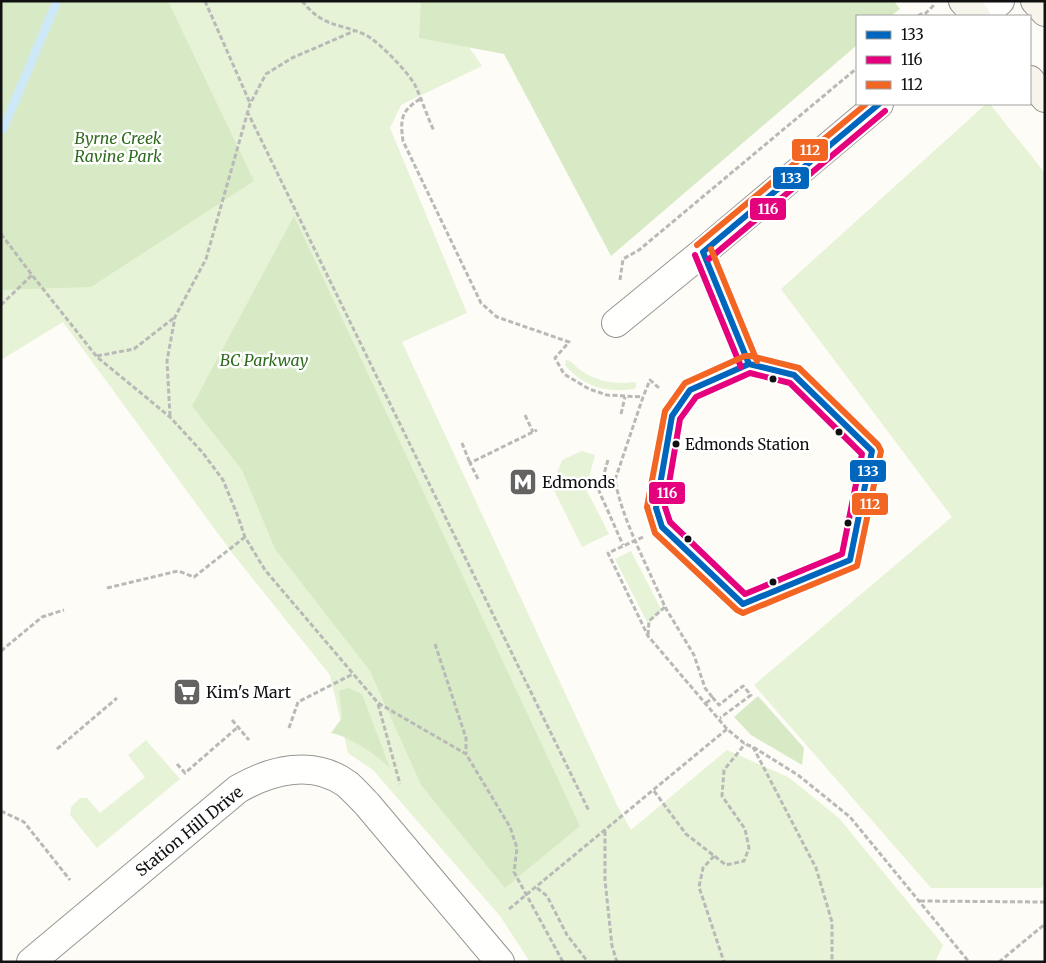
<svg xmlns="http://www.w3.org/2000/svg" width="1046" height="963" font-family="Merriweather,serif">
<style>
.green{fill:#e7f3d7}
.forest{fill:#d8eac5}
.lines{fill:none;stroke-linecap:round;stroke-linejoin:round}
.stream{stroke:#cde8f7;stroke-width:9}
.service-casing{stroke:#979795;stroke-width:16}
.minor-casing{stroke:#979795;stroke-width:30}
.secondary-casing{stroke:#8e8d8b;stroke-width:30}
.path{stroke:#b9b9b8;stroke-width:3;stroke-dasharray:5 2.5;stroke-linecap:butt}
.service{stroke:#fffffe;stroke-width:14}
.minor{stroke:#fffffe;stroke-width:28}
.secondary{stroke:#f6f4eb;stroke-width:28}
.path-bridge{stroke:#b9b9b8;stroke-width:3;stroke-dasharray:5 2.5;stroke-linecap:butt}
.bus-1-casing{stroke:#fff;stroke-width:10}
.bus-2-casing{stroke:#fff;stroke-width:10}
.bus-3-casing{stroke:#fff;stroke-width:10}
.bus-1{stroke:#0065bd;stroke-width:6}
.bus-2{stroke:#e5007d;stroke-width:6}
.bus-3{stroke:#f26522;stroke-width:6}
.bus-dot{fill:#111;stroke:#fff;stroke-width:2}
.labels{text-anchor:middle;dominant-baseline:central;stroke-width:5;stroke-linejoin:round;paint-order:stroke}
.bus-label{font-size:15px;fill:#111;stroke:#fff;text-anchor:start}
.park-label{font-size:16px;font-style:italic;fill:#2f6b1f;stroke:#fff}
.poi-label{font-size:16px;fill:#111;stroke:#fff;text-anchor:start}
.street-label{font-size:16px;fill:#111;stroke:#fff}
.line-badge{stroke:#fff;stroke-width:2}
.badge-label{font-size:14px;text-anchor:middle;font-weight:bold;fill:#fff}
</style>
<rect width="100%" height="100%" fill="#fdfcf7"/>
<path class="green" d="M1,1H437L482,66L401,105L390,128L467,313L402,342L617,805L631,830L727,750L788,777L839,818L943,945L935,962H530L500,916L373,770L348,753L330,675L233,554L63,322L1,360Z
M986,104H990L1045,173V885L1041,888H931L754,685L952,517L781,289Z
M566,360C572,361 574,365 579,369C595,381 614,385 633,382L636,383V387L634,389C606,393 584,387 565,365Z
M582,451L595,455L586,489L609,534L582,547L552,486L562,460Z
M631,551L662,611L648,624L615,559Z
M146,740L180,779L97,848L70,815L71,807L80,798H87L100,813L145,777L128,755Z"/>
<path class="forest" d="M1,1H168L254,181L91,287L1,290Z
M421,1H894L900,9L891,16H857V45L611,256L504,54L419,38Z
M294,216L580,826L505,888L421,785L370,671L275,549L242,470L192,406Z
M348,688L362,694L390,768C375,754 351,737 331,733L342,718L339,691Z
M758,696L804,748L802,765L751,735L734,717Z"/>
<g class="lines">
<path class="stream" d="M3,129L57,1"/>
<g class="service-casing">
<path id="service" d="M703,252L749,364
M749,364L794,375L872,451L850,560L743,604L662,527L656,508L672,416L690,390Z"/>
</g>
<g class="minor-casing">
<path id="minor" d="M983,16L1000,1
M616,323L703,252L879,104
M31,962L238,789C271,770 313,759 347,784C354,790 360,797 367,804L500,962"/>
</g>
<g class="secondary-casing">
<path id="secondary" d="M963,1L976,16
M1035,1L1045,12
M1030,80L1045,98"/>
</g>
<path class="path" d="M205,1L250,103
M302,1C325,29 338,22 366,35C379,42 408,72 415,85C422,100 427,116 434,131
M918,16L921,14H925L935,4
M420,99C401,111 400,119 403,141L481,303L497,317L569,342L555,358L564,374L589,389L607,395L643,397
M247,111L589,811
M1,234L32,275L97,357L170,417L203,453L223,480L237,514L245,537L265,570L378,703L466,754L510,827L517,848L514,872L563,962
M620,280L623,259L639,250L857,68
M1,305L32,275
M97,356L134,349L175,317
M621,414L625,397
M170,416L167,361L175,317L206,259L250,104L266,74L292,58L354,31
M462,443L470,463
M608,460L599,491L623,545
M604,477L615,480
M478,479L470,463L537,430
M643,537L608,553L648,636L727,729L745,744L753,747L798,775L850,817L969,962
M107,588L178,571L194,577L245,537
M665,607L694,655L705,688L713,698
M648,635L649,621L665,607C649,569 622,520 615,480L643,397L650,380L659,388
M435,644L466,738V753
M1,651L42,617L64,610
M706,703L713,698L719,705L743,686L751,695L720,718
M378,704L400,784
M232,720L249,740
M289,728L298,702L353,674
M753,747L816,868L832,922V962
M57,749L117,698
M177,764L185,773L238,727
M654,791L686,834L726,865L744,861L749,848L745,829L722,796L724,770L745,744
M1,811L24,822L70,880
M605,831V880L612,946L617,962
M714,856L703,868L699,887L724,962
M537,888L547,896L567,935L588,962
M920,901L1045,902
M509,909L727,729
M999,962L1045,924"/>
<use href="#service" class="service"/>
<use href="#minor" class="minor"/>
<use href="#secondary" class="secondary"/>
<path class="path-bridge" d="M525,415L533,432"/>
<g class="bus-1-casing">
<path id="bus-1" d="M703,252L879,104
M703,252L749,364
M749,364L794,375L872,451L850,560L743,604L662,527L656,508L672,416L690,390Z"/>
</g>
<g class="bus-2-casing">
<path id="bus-2" d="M695,255L741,367
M709,259L885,111
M750,373L790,383L862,454L842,554L745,594L670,522L665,507L680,419L696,397Z"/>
</g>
<g class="bus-3-casing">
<path id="bus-3" d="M697,245L866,104
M711,249L757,361
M745,356H751L799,368L878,445L881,451L857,566L743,613L737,610L655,533L647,507L665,411L685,383Z"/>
</g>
<use href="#bus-1" class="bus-1"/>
<use href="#bus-2" class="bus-2"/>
<use href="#bus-3" class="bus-3"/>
</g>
<defs>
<g id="metro-square" transform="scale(1.4375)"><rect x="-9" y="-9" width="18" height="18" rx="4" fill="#646362" stroke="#fff"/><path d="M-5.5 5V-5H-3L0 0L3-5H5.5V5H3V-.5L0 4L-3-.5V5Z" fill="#fff"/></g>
<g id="supermarket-square" transform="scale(1.4375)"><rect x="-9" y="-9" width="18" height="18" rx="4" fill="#646362" stroke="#fff"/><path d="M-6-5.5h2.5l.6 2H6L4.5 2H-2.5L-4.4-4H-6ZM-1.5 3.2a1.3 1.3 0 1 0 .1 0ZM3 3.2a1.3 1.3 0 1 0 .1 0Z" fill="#fff"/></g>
</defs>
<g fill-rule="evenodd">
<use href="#metro-square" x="523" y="482"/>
<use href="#supermarket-square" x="187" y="692"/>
</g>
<g class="bus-dot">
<circle cx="773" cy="379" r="4.5"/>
<circle cx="839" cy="432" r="4.5"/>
<circle cx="676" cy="444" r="4.5"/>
<circle cx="848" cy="523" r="4.5"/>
<circle cx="688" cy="539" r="4.5"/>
<circle cx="773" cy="582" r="4.5"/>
</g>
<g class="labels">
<g class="bus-label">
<text x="685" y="444">Edmonds Station</text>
</g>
<g class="park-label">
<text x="118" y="138">Byrne Creek<tspan x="118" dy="18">Ravine Park</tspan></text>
<text x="264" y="360">BC Parkway</text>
</g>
<g class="poi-label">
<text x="542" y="482">Edmonds</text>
<text x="206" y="692">Kim's Mart</text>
</g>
<g class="street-label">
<text transform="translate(189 831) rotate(-39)">Station Hill Drive</text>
</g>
</g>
<g class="line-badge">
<rect x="791" y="138" width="38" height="24" rx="5" fill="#f26522"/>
<rect x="772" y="166" width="38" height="24" rx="5" fill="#0065bd"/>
<rect x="749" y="197" width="38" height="24" rx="5" fill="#e5007d"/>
<rect x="849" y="459" width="38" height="24" rx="5" fill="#0065bd"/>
<rect x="648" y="481" width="38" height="24" rx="5" fill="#e5007d"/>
<rect x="851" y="492" width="38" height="24" rx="5" fill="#f26522"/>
</g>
<g class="badge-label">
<text x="810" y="155">112</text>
<text x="791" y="183">133</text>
<text x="768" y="214">116</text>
<text x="868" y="476">133</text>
<text x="667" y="498">116</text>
<text x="870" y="509">112</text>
</g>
<rect width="1046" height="963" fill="none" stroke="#111111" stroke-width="5"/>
<rect x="856" y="15" width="175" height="90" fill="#ffffff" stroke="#a0a0a0"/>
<rect x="866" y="31" width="25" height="8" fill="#0065bd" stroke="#a0a0a0"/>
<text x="901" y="40" font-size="15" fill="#111111">133</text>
<rect x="866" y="56" width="25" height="8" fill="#e5007d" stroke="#a0a0a0"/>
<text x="901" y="65" font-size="15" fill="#111111">116</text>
<rect x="866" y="81" width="25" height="8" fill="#f26522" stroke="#a0a0a0"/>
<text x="901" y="90" font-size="15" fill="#111111">112</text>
</svg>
